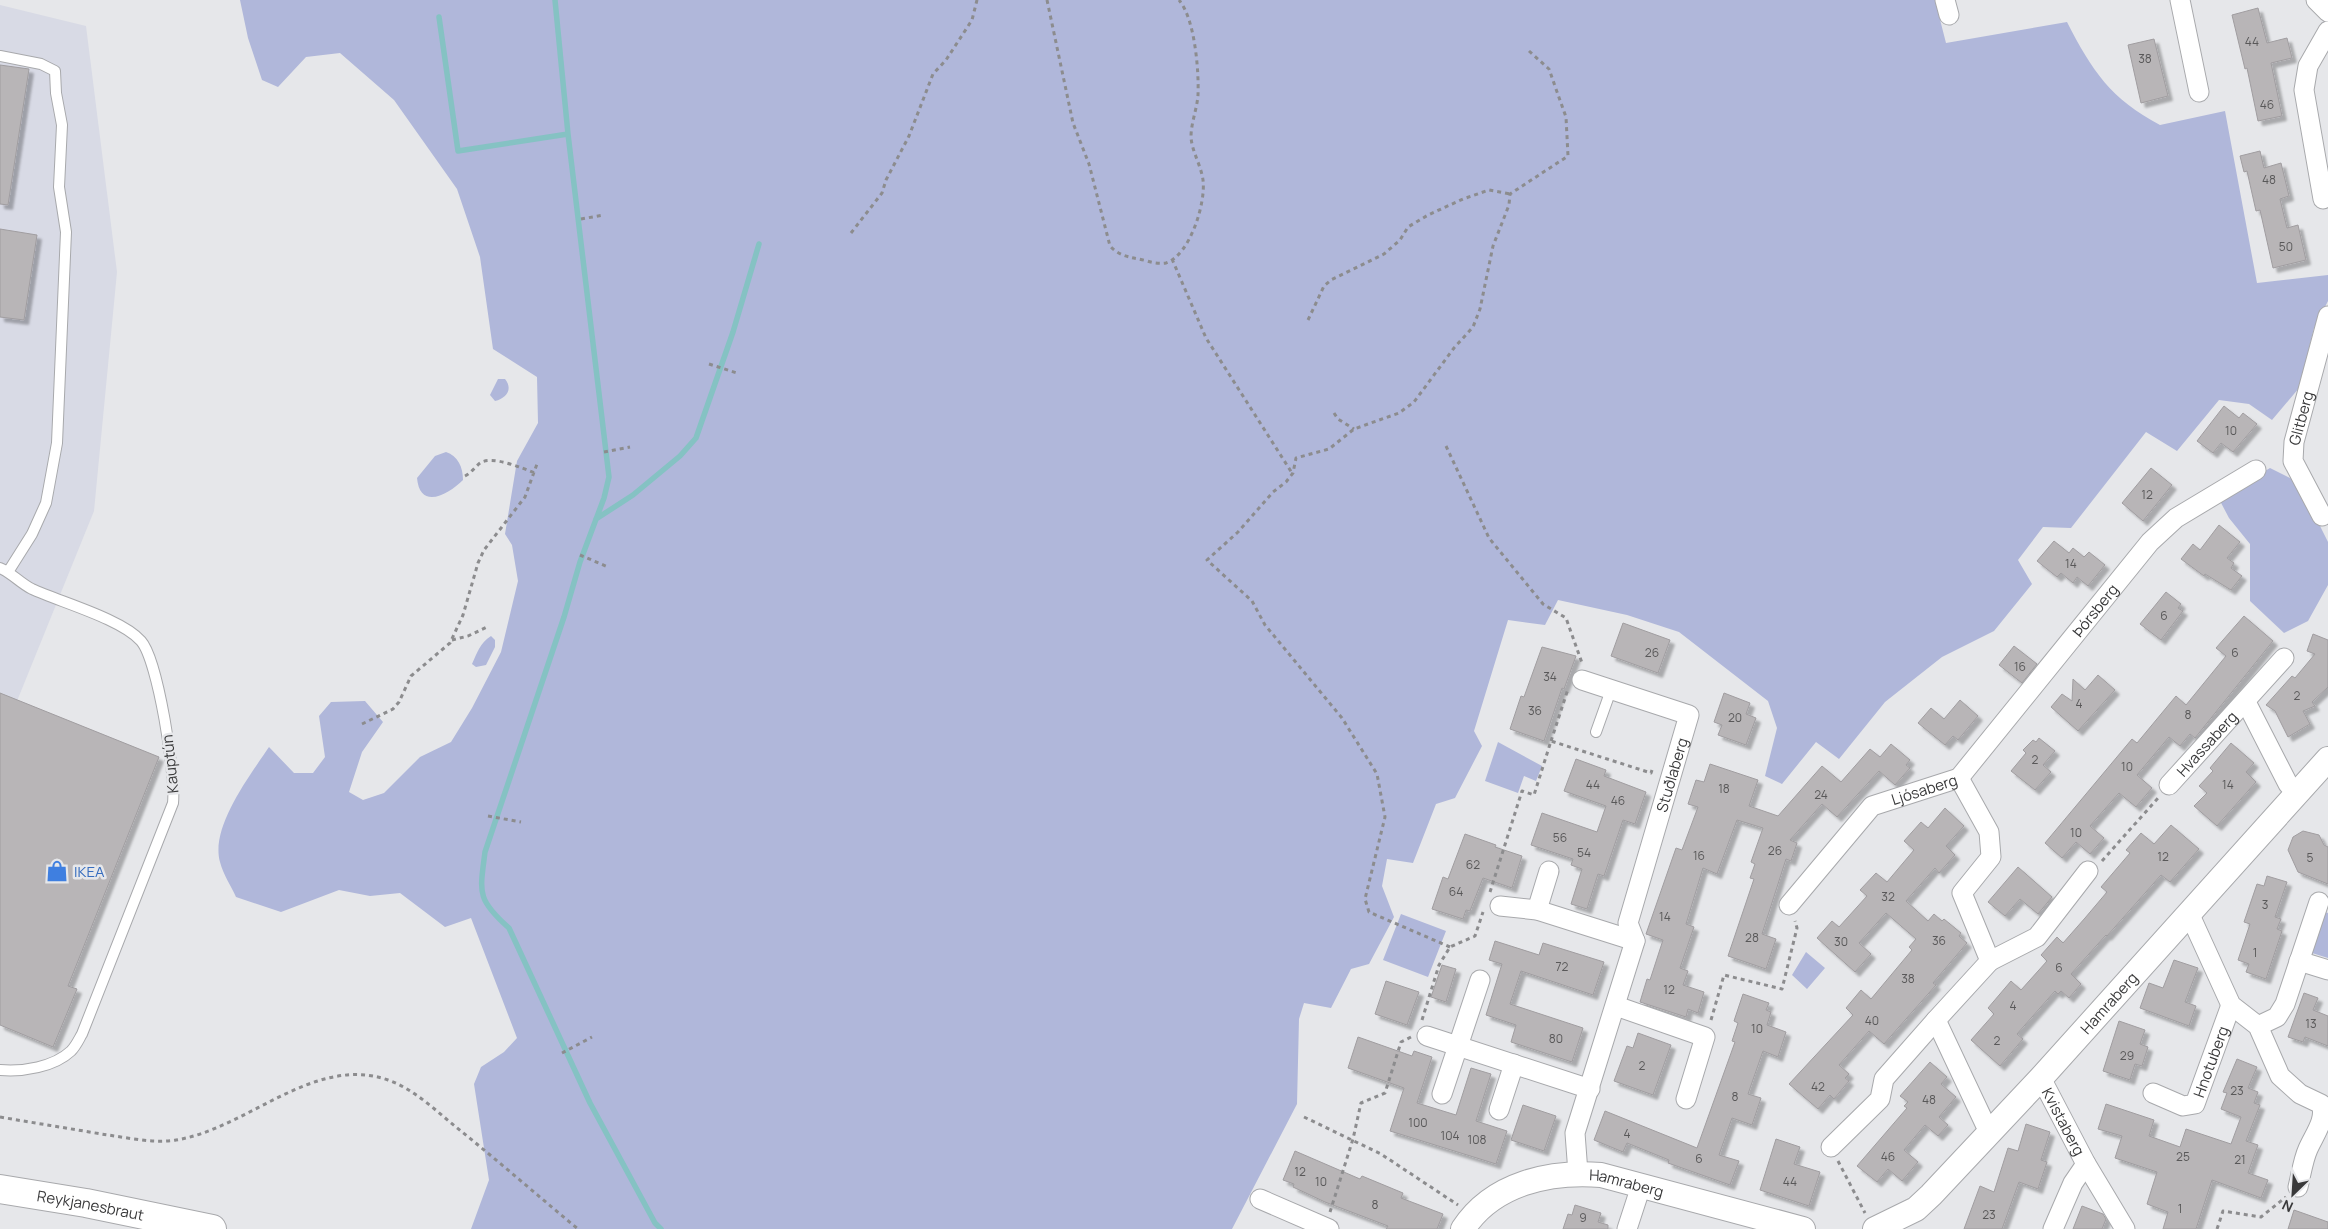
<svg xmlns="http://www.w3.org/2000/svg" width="2328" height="1229" font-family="Manrope,sans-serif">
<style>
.built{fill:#d8dae5}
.green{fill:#b0b7da}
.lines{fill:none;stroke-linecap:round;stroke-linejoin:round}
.stream{stroke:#85c2c3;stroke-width:5.5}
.building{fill:#b8b5b7;stroke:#a09da0;filter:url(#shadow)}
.service-casing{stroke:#a8a9ac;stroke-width:12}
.minor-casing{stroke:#a8a9ac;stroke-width:21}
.tertiary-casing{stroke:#a8a9ac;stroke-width:26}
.trunk-casing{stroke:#a8a9ac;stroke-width:30}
.path{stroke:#8c8c8e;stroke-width:3;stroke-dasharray:4 4;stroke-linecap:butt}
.service{stroke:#fff;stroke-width:10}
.minor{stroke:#fff;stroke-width:19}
.tertiary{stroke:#fff;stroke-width:24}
.trunk{stroke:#fff;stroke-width:28}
.labels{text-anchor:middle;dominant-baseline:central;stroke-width:5;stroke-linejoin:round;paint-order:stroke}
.number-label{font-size:12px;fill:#595859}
.street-label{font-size:15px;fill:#39393a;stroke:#e6e7ea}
.shop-label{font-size:15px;fill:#366cbe;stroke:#e6e7ea;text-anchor:start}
</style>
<defs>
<filter id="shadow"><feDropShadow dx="4.5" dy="4.5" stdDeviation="1" flood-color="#0004"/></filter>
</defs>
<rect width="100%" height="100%" fill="#e6e7ea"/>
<path class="built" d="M0,5L86,26L117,272L94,511L0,743Z"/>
<path class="green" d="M240,0H1935L1946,43L2067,22C2092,71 2111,99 2160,125L2225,111L2257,283L2328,275V301L2314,328L2299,388L2272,420L2249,404L2219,400L2177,451L2146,432L2071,528L2043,527L2018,560L2032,584L1994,631L1942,657L1885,702L1839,759L1816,742L1782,784L1765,776L1777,728L1768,701L1679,632L1627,615L1558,600L1545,625L1508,620L1474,731L1482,746L1455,798L1436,804L1413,863L1387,859L1382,886L1394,917L1369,964L1351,969L1331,1008L1304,1003L1299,1019L1297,1104L1232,1229H471L489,1180L474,1084L481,1067L504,1052L517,1038L471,918L445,927L400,893L370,896L339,890L281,912L236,897C231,886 223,874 220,862C210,827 251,774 269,747L294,773H313L325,757L319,716L331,702L365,701L383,722L362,752L349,792L363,800L384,793L420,757L451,742L472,708L501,652L518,581L512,545L505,534L517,461L538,423L537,377L493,349L480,257L457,189L394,100L340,53L306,57L278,87L262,80L248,38Z
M498,379H505C513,389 507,398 495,401L490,395Z
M446,452C458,456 463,467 463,480C449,494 420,511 417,478L435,456Z
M2270,468L2298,482L2328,542V585L2308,621L2284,633L2250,601V544L2229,518L2219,499Z
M491,636L495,640V647L486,665L476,667L472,664C477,653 480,643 491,636Z
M1498,742L1542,766L1536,781L1524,776L1518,793L1485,781Z
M2325,912L2328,913V958L2312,953Z
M1401,914L1446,931L1428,977L1383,960Z
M1806,952L1825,968L1807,989L1792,975Z"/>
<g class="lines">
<path class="stream" d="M555,0L568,134L609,477L604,498L580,562L564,617L485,852C480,892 476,899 509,928L590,1103L655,1223L661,1229
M439,17L458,151L568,134
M596,519L633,495L680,456L696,438L733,332L759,244"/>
</g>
<path class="building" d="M2258,8L2267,43L2287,38L2292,58L2271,63L2282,116L2258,121L2247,68L2245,69L2232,15Z
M2154,39L2168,96L2141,103L2128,45Z
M0,65L29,69L8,205L0,204Z
M2260,151L2264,168L2281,163L2289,196L2280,199L2287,228L2298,225L2306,260L2273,268L2260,210L2256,211L2247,171L2244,172L2240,156Z
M0,229L37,235L24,320L0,317Z
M2224,406L2239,418L2243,413L2257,424L2233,452L2221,443L2213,453L2197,441Z
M2151,468L2172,485L2143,521L2122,503Z
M2219,525L2240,542L2227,558L2234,563L2231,568L2242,576L2231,590L2205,574L2204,576L2181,559L2193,544L2200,550Z
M2054,541L2069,553L2073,548L2084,557L2089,552L2105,565L2088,586L2077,577L2073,583L2061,573L2057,577L2037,561Z
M2166,592L2181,604L2178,608L2183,611L2161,640L2140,624Z
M2244,616L2273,641L2195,738L2190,734L2180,746L2169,737L2137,775L2152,788L2136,807L2119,793L2090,826L2104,838L2090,854L2076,842L2062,858L2045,843L2132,739L2137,743L2176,696L2186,705L2226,656L2216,648Z
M1623,623L1670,640L1658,673L1611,656Z
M2313,634L2328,640V687L2312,702L2315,706L2303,711L2310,724L2288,737L2275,711L2266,705L2292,676L2295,678L2315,654L2307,651Z
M2014,646L2037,664L2022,683L1999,665Z
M1542,647L1576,656L1564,689L1562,688L1544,741L1510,729L1521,696L1524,697Z
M2098,675L2115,690L2078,731L2051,707L2062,694L2072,701L2073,679L2085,690Z
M0,693L159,757L68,986L77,989L53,1047L0,1025Z
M1724,693L1750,703L1746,714L1756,718L1746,745L1718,735L1722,725L1714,722Z
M1960,700L1978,716L1958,740L1953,736L1945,745L1918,723L1931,708L1944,719Z
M2039,738L2055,751L2043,765L2051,772L2035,790L2011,771L2026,753L2023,750L2033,740L2036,742Z
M2231,743L2254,763L2246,772L2256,782L2217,826L2194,806L2207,793L2199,786L2213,771L2210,768Z
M1891,744L1910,760L1906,765L1910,768L1895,785L1879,771L1837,817L1822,804L1790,840L1797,843L1791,861L1786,859L1762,934L1776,939L1766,969L1728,956L1754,879L1750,878L1755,864L1751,862L1763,828L1737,820L1717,874L1703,868L1686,924L1694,927L1680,968L1688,971L1683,985L1704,992L1698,1013L1688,1009L1686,1017L1640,1002L1647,979L1650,980L1663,940L1646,934L1676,848L1682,850L1698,807L1688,804L1696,780L1704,782L1710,764L1758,780L1749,806L1778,816L1822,766L1841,782L1870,749L1880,757Z
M1576,759L1606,770L1604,776L1646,792L1635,824L1623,820L1604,876L1598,874L1587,909L1571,904L1582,869L1571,865L1573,859L1531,845L1542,813L1597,832L1606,806L1564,791Z
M1945,808L1964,826L1946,846L1955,855L1939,873L1935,868L1906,901L1928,921L1934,914L1942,921L1944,919L1961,933L1959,936L1967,943L1933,983L1936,985L1884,1044L1869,1031L1839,1065L1849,1074L1845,1078L1849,1081L1834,1099L1830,1095L1818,1109L1789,1084L1853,1015L1846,1008L1861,990L1871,999L1912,950L1909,947L1916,939L1886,913L1859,943L1871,954L1855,972L1817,938L1832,921L1839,927L1867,896L1860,890L1876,873L1887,882L1914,850L1904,841L1921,822L1928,828Z
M2171,825L2199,849L2170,882L2161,875L2107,936L2106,935L2071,974L2081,984L2069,998L2061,991L2058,994L2055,991L2017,1034L2023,1039L2000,1066L1971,1040L1994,1014L1988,1008L2011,981L2021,990L2047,961L2041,955L2057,937L2063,943L2085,918L2107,892L2101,887L2130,853L2126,850L2141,833L2154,844Z
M2303,831L2319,835L2324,845L2328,847V884L2298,872L2288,850L2293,837Z
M1465,834L1496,845L1495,847L1522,856L1512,888L1483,878L1470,911L1466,910L1463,919L1432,909L1443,877L1448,879Z
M2018,867L2052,897L2038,914L2020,899L2005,916L1988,902Z
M2267,876L2287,882L2275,917L2281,919L2277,929L2282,931L2266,979L2246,972L2249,964L2238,960L2250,924L2244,922L2257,884L2264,886Z
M1495,941L1539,955L1543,943L1604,962L1593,995L1521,971L1510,1004L1583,1028L1572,1062L1511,1042L1516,1025L1486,1015L1502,964L1489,960Z
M2174,960L2198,968L2185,1002L2196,1006L2189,1026L2140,1008L2149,983L2163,988Z
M1442,965L1456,969L1446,1002L1431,997Z
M1386,981L1419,992L1407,1025L1375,1014Z
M2304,993L2318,998L2313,1010L2328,1016V1046L2305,1037L2303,1042L2288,1037Z
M1743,994L1769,1003L1766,1010L1771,1012L1767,1025L1786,1032L1778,1057L1763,1051L1748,1094L1761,1098L1752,1125L1732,1118L1719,1155L1739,1161L1730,1185L1668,1163L1669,1160L1627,1143L1623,1152L1594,1140L1605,1111L1697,1148L1735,1042L1732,1041L1738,1023L1734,1021Z
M2119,1021L2145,1030L2140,1044L2148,1047L2142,1066L2135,1064L2130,1080L2103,1071Z
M1638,1033L1671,1045L1653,1095L1614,1081L1627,1046L1633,1048Z
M1358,1037L1412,1056L1414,1051L1432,1057L1417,1103L1456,1115L1471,1068L1491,1074L1476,1121L1507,1131L1496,1164L1390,1131L1404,1088L1348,1068Z
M2237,1059L2257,1067L2248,1088L2258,1092L2254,1103L2260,1105L2246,1141L2258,1145L2248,1173L2268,1180L2261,1198L2212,1180L2196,1229H2163L2168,1212L2147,1204L2157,1172L2115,1158L2122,1136L2098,1129L2106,1104L2154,1120L2149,1136L2180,1147L2186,1129L2231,1144L2241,1117L2221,1109L2227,1093L2223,1092Z
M1930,1062L1947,1077L1941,1084L1956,1097L1939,1117L1948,1125L1938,1136L1925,1125L1904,1150L1918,1162L1902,1181L1888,1169L1877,1182L1857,1166L1907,1108L1904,1106L1908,1102L1900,1096Z
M1523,1105L1556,1116L1544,1151L1511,1140Z
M2026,1124L2050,1132L2041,1160L2047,1162L2038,1189L2019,1182L2002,1229H1964L1980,1186L1994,1192L2008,1148L2018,1151Z
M1776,1139L1800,1147L1794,1164L1820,1172L1809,1206L1760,1190Z
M1295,1151L1360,1179L1362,1176L1403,1193L1401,1198L1443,1214L1437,1229H1386L1388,1226L1325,1202L1293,1187L1294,1184L1283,1180Z
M1575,1205L1601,1213L1598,1222L1608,1225V1229H1563L1568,1214L1572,1215Z
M2082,1206L2103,1214L2106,1219L2102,1229H2073Z
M2294,1210L2328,1222V1229H2288Z"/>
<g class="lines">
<g class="service-casing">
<path id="service" d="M0,56L41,64L55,71L56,93L62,125L59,187L66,232L57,443L46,503L32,534L8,572
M0,568C12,573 20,583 32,589C60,602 122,619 141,641C158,660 176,776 173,803L82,1034C79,1039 76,1046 71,1051C54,1067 23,1072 0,1070
M1596,732L1611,690"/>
</g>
<g class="minor-casing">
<g id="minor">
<path d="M1945,0L1949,15"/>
<path d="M2180,0L2199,92"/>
<path d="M2316,0L2328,12"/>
<path d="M2323,199L2304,90L2308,66L2328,31"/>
<path id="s1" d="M2322,516L2293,461L2294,442L2328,316"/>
<path d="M2246,702L2288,784L2296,793"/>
<path id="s2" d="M1959,778L2150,542L2176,518L2256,470"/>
<path id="s3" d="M2169,785L2284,658"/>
<path id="s4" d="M1789,905L1872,806L1959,778L1989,832L1991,857L1962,893L1990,961L1936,1020L1985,1124L1993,1130"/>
<path d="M1500,906L1537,910L1635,941"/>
<path d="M1537,910L1549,871"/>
<path d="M2189,913L2231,1005L2258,1026L2280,1076L2300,1094L2321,1104C2327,1119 2314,1135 2308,1149C2303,1160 2301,1175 2298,1187"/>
<path d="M1990,961L2037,937L2088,871"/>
<path d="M2299,961L2328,970"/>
<path d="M1616,1006L1705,1037L1686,1099"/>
<path d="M2258,1026L2277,1017L2285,1004L2319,902"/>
<path d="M1427,1036L1590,1089"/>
<path id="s5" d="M2041,1078L2086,1164L2125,1229"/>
<path id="s6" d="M2153,1093L2183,1106L2195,1104L2231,1005"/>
<path d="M1442,1094L1480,980"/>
<path d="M1499,1110L1514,1064"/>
<path d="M1831,1147L1880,1099L1884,1079L1936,1020"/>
<path id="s7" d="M1578,1173L1575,1133L1635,941L1628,923L1689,715L1582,680"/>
<path d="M1260,1199L1329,1229"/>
<path d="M1627,1229L1641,1186"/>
<path d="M2053,1229L2073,1183L2086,1164"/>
</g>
</g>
<g class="tertiary-casing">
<g id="tertiary">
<path id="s8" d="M1463,1229C1493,1183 1550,1171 1601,1175L1803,1229"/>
<path id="s9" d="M1875,1229L1916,1209L1931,1195L2041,1078L2328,759"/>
</g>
</g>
<g class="trunk-casing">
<g id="trunk">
<path id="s10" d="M0,1189L86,1203L212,1229"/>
</g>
</g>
<path class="path" d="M1047,0L1073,123L1089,164L1110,246C1121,258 1133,257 1147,261C1153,263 1160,264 1166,263C1190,255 1206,203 1203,180C1201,165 1192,152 1191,137C1191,123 1197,109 1198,95C1199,71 1195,19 1179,0
M581,219L604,215
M851,233L882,193L886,180L909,136L933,74L946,60L972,20L977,0
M1172,259L1206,338L1292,473
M1308,320L1324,286L1331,280L1384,254L1400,240L1408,227L1428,215L1463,199L1489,190L1510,194
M709,364L737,373
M1334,413L1338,419L1354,429
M1446,446L1489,538L1543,604L1566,618L1582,663
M604,452L630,447
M465,476C471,473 475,467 480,463C492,455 522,468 535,473
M580,555L608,567
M452,640L468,636L487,627
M362,724L393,709L399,702L411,676L450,643L463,615L478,563L484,550L525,497L537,464
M1551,741L1568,689
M488,816L521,822
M2102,861L2158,798
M1490,892L1522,791L1534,795L1551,741L1651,773L1652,770
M1450,947L1369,912L1365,899L1385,817L1377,774L1342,718L1265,625L1252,601L1207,560L1238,532L1273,492L1286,482L1293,473L1296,458L1329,449L1354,429L1399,413L1414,402L1454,348L1473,327L1480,309L1493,246L1509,205L1510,194L1568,156L1566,117L1556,89L1549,69L1529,51
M1422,1020L1439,965L1450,947L1475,936L1483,912
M1711,1020L1724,975L1782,989L1797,928L1795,921
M562,1053L592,1037
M0,1117C34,1123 67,1128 101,1134C125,1137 152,1144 176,1140C247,1129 314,1054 388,1080C414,1089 435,1110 456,1127C497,1160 537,1195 578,1229
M1304,1117L1381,1154L1458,1205
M1838,1161L1865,1213
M1330,1212L1353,1139L1361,1103L1385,1093L1401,1042L1411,1037
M2217,1229L2223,1211L2261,1217L2286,1197"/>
<use href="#service" class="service"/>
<use href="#minor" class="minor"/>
<use href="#tertiary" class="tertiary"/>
<use href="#trunk" class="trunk"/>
</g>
<defs>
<g id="shop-bare" transform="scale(1.725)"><path d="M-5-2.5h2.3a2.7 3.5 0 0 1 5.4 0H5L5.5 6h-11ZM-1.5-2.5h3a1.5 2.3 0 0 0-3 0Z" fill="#3f7fe0" stroke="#e6e7ea" stroke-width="2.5" paint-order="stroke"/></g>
</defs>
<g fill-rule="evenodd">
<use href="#shop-bare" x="57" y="871"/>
</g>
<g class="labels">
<g class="number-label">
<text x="2252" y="41">44</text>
<text x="2145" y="58">38</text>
<text x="2267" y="104">46</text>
<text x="2269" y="179">48</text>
<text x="2286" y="246">50</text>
<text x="2231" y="430">10</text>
<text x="2147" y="494">12</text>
<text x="2071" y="563">14</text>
<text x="2164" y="615">6</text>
<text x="1652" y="652">26</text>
<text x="2235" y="652">6</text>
<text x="2020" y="666">16</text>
<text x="1550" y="676">34</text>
<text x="2297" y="695">2</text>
<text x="2079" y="703">4</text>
<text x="1535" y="710">36</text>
<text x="2188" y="714">8</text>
<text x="1735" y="717">20</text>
<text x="2035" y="759">2</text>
<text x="2127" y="766">10</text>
<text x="1593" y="784">44</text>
<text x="2228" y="784">14</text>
<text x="1724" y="788">18</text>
<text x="1821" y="794">24</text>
<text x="1618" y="800">46</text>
<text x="2076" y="832">10</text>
<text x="1560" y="837">56</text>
<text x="1775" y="850">26</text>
<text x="1584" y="852">54</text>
<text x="1699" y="855">16</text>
<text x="2163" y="856">12</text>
<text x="2310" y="857">5</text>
<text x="1473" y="864">62</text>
<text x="1456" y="891">64</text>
<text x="1888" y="896">32</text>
<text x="2265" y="904">3</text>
<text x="1665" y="916">14</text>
<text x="1752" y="937">28</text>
<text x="1939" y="940">36</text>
<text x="1841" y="941">30</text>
<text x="2255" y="952">1</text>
<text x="1562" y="966">72</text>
<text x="2059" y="967">6</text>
<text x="1908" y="978">38</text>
<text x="1669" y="989">12</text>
<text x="2013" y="1005">4</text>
<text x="1872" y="1020">40</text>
<text x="2311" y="1023">13</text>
<text x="1757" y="1028">10</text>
<text x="1556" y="1038">80</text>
<text x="1997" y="1040">2</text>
<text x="2127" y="1055">29</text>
<text x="1642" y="1065">2</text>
<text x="1818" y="1086">42</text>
<text x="2237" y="1090">23</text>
<text x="1735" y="1096">8</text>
<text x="1929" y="1099">48</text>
<text x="1418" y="1122">100</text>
<text x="1627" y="1133">4</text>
<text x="1450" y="1135">104</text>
<text x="1477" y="1139">108</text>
<text x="1888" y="1156">46</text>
<text x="2183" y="1156">25</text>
<text x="1699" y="1158">6</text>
<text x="2240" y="1159">21</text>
<text x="1300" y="1171">12</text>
<text x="1321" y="1181">10</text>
<text x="1790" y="1181">44</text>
<text x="1375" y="1204">8</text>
<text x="2180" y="1208">1</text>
<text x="1989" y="1214">23</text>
<text x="1583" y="1217">9</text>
</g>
<g class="street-label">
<text stroke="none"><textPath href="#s1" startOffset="106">Glitberg</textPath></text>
<text stroke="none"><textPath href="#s2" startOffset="216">Þórsberg</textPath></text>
<text stroke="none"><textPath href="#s3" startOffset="56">Hvassaberg</textPath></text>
<text transform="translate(170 764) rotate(-96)">Kauptún</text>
<text stroke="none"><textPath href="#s7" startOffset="415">Stuðlaberg</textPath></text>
<text stroke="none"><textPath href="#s4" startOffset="184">Ljósaberg</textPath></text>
<text stroke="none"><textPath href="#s9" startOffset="328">Hamraberg</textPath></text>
<text stroke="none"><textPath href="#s6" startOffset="90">Hnotuberg</textPath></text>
<text stroke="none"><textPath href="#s5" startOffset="49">Kvistaberg</textPath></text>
<text stroke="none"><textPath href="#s8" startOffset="182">Hamraberg</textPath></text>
<text stroke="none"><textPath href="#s10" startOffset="92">Reykjanesbraut</textPath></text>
</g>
<g class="shop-label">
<text x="74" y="871">IKEA</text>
</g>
</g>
<g transform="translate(2293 1194) rotate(205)" stroke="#e6e7ea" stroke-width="4" paint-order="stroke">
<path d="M0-4L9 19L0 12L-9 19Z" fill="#39393a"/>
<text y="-8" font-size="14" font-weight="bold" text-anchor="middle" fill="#39393a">N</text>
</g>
</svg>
